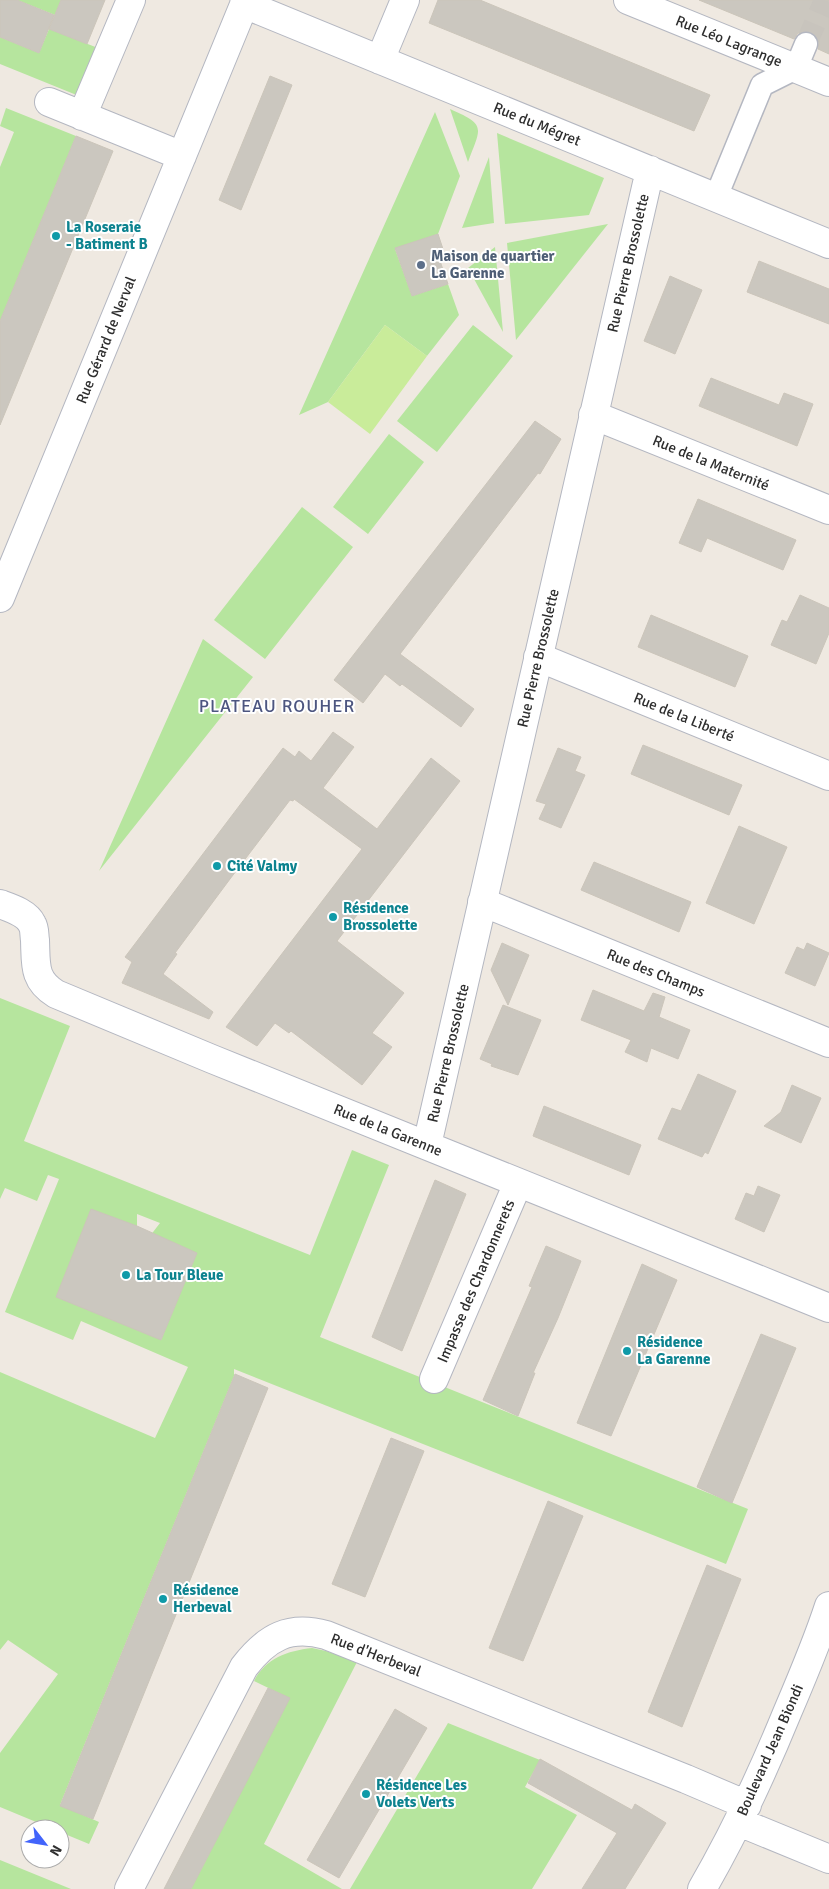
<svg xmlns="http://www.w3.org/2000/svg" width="829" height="1889" font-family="Signika,sans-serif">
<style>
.green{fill:#b6e59e;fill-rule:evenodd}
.pitch{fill:#c9ec9a}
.building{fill:#cbc7bf;stroke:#cbc5ba}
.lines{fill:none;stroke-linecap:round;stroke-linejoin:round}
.pedestrian-tunnel{stroke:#c8c4bd;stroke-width:22;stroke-dasharray:22 11;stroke-linecap:butt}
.pedestrian-casing{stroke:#b4b7c1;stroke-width:25}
.minor-casing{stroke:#b4b7c1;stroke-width:30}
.pedestrian{stroke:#fff;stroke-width:22}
.minor{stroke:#fff;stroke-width:28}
.culture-dot{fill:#0f9aa8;stroke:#fff;stroke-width:2}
.service-dot{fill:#5c6f8a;stroke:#fff;stroke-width:2}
.labels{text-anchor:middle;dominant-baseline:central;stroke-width:4;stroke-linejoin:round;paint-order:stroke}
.street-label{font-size:15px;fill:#2e2e2e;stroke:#fff}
.culture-label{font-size:15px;font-weight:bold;fill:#0d838f;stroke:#fff;text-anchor:start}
.service-label{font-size:15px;font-weight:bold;fill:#4e5e75;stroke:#fff;text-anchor:start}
.quarter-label{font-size:18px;letter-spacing:1px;fill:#4d5680;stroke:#fff}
</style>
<rect width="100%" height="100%" fill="#efe9e1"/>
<path class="green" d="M17,0H61L55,15Z
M49,29L98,48L79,96L0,64V37L39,53Z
M6,108L76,136L0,321V167L14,132L0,126Z
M450,109C487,125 481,127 468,162Z
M435,112L460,176L438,234L395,249L412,296L448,284L459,315L427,356L385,325L328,402L299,415Z
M497,133L604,178L589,215L505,224Z
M489,157L494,223L462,228Z
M608,224L516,340L507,243Z
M495,247L503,332L468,268Z
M473,325L513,356L437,452L397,421Z
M389,434L424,462L368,534L333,507Z
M302,507L353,547L265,659L214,620Z
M203,639L253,677L99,871Z
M0,998L70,1026L24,1141L310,1255L352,1150L389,1165L320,1337L748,1509L726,1564L234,1369V1376L60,1805L99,1822L89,1844L60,1832V1829H53L0,1807V1753L58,1674L8,1640L0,1650V1372L155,1438L188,1367L81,1321L73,1340L5,1312L59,1179L48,1175L37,1201L5,1188L0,1199ZM137,1214L160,1223L150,1236L174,1243L196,1253L161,1340L137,1231Z
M312,1648L326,1651L357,1662L264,1844L342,1889H191L289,1698L254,1681C266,1658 287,1651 312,1648Z
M448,1723L540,1760L525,1787L577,1815L532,1889H350Z
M0,1860L71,1889H0Z"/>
<path class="pitch" d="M385,325L427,356L370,434L328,402Z"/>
<path class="building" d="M0,0H17L54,15L39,53L0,37Z
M61,0H105L87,44L49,29Z
M438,0H480L710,95L694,131L429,23Z
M699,0H829V54L818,49L819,42L817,36L811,32L805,31L798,33L794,39Z
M270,76L292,85L241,210L219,200Z
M76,136L113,151L0,425V321Z
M438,234L445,255L439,258L448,284L412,296L395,248Z
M759,261L829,289V324L747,292Z
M670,276L702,290L675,354L644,341Z
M711,378L779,405L784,393L813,404L797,446L699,406Z
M535,421L561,439L540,474L538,473L400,654L474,709L461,727L402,684L400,686L385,674L363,703L334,680Z
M698,499L796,540L783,570L707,538L701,552L679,543Z
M800,595L829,608V633L816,664L771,645L782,620L787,622Z
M651,615L748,656L735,687L638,647Z
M333,732L354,747L323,788L377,829L431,758L460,781L337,941L404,993L372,1033L392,1047L362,1085L291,1031L289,1033L275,1023L257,1046L226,1027L362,849L294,799L293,801L290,800L230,879L175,953L177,954L163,974L213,1012L209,1019L122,983L132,962L125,957L283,748L295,757L299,751L311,761Z
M643,745L742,785L729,815L631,774Z
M558,748L581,757L575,771L585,775L561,828L539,819L546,804L536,801Z
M739,826L787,847L754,924L706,903Z
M594,862L691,902L679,932L581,890Z
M502,943L529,955L508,1005L491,970Z
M807,943L829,953L815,986L785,973L797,947L804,950Z
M593,990L644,1011L653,993L665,997L659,1017L690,1030L678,1059L651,1048L647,1062L625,1052L631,1040L581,1020Z
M503,1005L541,1020L518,1075L491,1066L492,1064L480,1059Z
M698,1074L736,1091L708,1154L705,1152L702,1157L658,1139L672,1108L681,1111Z
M792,1085L821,1098L801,1143L764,1126L781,1112Z
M544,1106L641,1145L629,1175L533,1136Z
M435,1180L466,1194L402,1351L372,1337Z
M758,1186L780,1195L764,1232L735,1219L746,1193L754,1196Z
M91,1209L137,1226L197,1253L161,1340L56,1297Z
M546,1246L581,1261L558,1318L533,1373H535L518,1416L483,1400L532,1287L529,1286Z
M642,1264L677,1280L611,1436L577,1423Z
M761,1334L796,1348L732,1503L697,1487Z
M235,1374L268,1388L93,1819L60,1806Z
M391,1438L424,1451L365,1597L332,1584Z
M548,1501L583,1516L523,1661L489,1648Z
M707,1565L741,1579L682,1727L648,1712Z
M268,1688L290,1698L191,1889H164Z
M395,1709L427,1728L339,1878L307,1860Z
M540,1759L632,1810L635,1804L666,1823L625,1889H582L617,1833L528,1783Z"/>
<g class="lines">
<path class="pedestrian-tunnel" d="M806,44L825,0"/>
<g class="pedestrian-casing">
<path id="pedestrian" d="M716,197L762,85L796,68L806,44"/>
</g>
<g class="minor-casing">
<path id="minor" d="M628,0L829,82
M244,4L829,244
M380,60L405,0
M49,102L182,156
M82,116L131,0
M593,415L829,510
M0,598L246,0
M538,657L829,776
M482,902L829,1043
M0,904C11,908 27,913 32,924C35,929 34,935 35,940C36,964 33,980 56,994L212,1059L829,1308
M427,1145L650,170
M434,1379L518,1183
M739,1822L829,1859
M129,1889L244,1667C267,1637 289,1625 326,1635L686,1779L747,1805
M702,1889C735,1832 762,1774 787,1713C802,1678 817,1643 829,1606"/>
</g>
<use href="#pedestrian" class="pedestrian"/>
<use href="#minor" class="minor"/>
</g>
<g class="culture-dot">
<circle cx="56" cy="236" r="5"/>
<circle cx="217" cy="866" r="5"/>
<circle cx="333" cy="917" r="5"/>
<circle cx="126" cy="1275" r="5"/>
<circle cx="627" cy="1351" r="5"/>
<circle cx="163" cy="1599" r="5"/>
<circle cx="366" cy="1794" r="5"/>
</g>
<circle class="service-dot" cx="421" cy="265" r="5"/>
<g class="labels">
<g class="street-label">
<text transform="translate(729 41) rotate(22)">Rue Léo Lagrange</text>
<text transform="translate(537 124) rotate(22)">Rue du Mégret</text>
<text transform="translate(628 263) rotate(-77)">Rue Pierre Brossolette</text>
<text transform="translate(106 340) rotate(-68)">Rue Gérard de Nerval</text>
<text transform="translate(711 463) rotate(22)">Rue de la Maternité</text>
<text transform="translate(538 658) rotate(-77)">Rue Pierre Brossolette</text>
<text transform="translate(684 717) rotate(22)">Rue de la Liberté</text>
<text transform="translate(656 973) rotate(22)">Rue des Champs</text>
<text transform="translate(448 1053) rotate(-77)">Rue Pierre Brossolette</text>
<text transform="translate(388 1130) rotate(22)">Rue de la Garenne</text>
<text transform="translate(476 1281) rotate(-67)">Impasse des Chardonnerets</text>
<text transform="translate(376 1655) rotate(21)">Rue d'Herbeval</text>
<text transform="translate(770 1750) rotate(-66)">Boulevard Jean Biondi</text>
</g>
<g class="culture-label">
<text x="66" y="227">La Roseraie<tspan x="66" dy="17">- Batiment B</tspan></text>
<text x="227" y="866">Cité Valmy</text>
<text x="343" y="908">Résidence<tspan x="343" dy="17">Brossolette</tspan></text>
<text x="136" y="1275">La Tour Bleue</text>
<text x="637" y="1342">Résidence<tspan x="637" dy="17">La Garenne</tspan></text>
<text x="173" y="1590">Résidence<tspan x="173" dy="17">Herbeval</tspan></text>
<text x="376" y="1785">Résidence Les<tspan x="376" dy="17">Volets Verts</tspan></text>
</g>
<g class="service-label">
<text x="431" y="256">Maison de quartier<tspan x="431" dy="17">La Garenne</tspan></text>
</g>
<g class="quarter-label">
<text x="277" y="706">PLATEAU ROUHER</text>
</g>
</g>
<g transform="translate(45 1844) rotate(121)"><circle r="24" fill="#ffffff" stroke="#ababab"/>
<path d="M0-4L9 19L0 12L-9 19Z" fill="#4264fb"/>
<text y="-8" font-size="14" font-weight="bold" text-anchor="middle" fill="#2e2e2e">N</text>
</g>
</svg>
